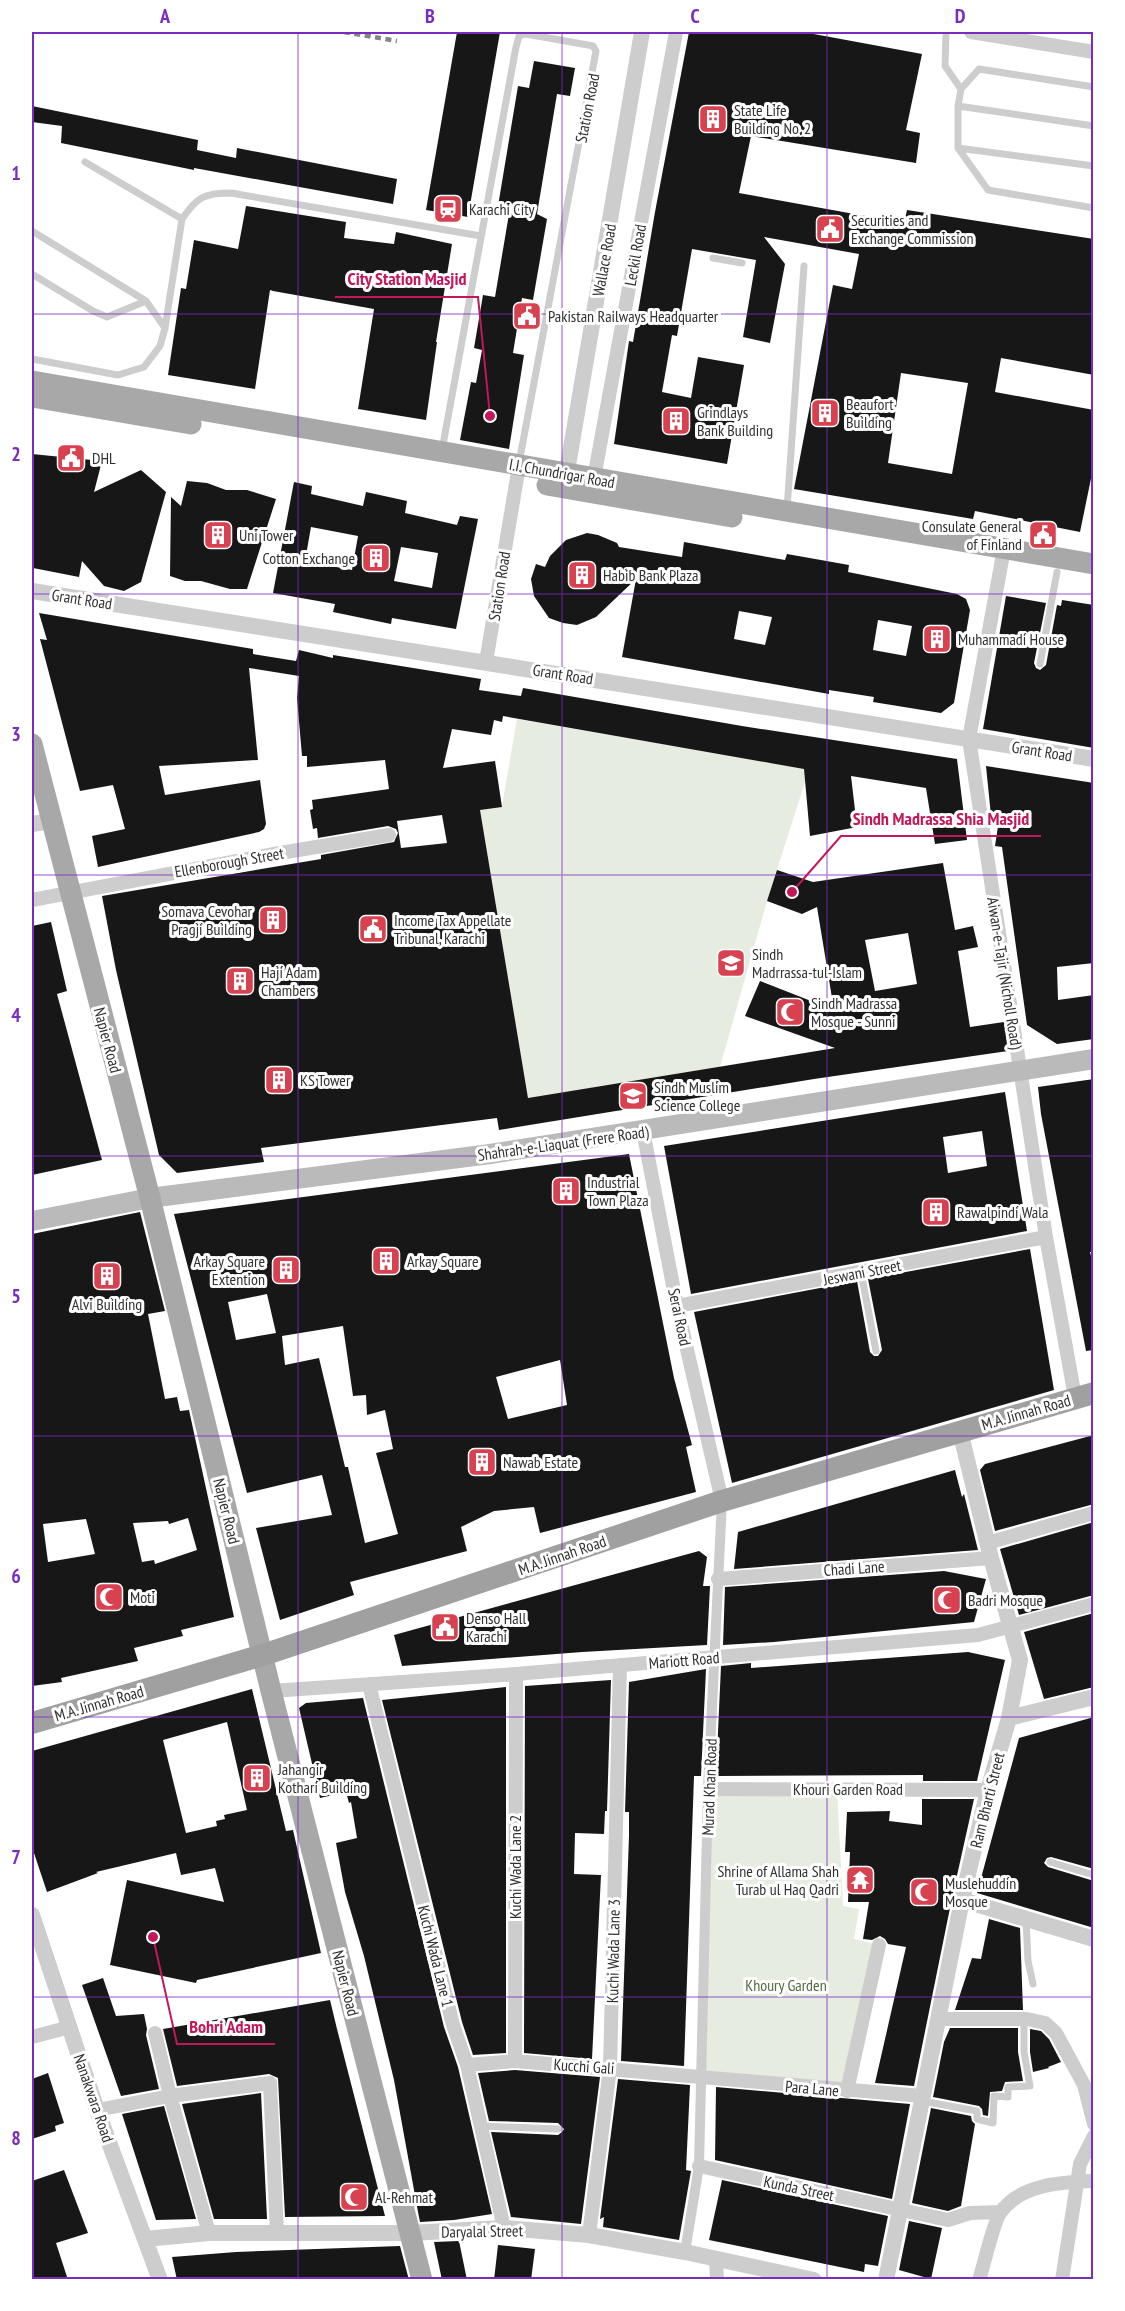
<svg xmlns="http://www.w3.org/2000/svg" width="1125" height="2311" font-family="'PT Sans Narrow',sans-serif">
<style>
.green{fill:#e6ecdf}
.building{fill:#171717;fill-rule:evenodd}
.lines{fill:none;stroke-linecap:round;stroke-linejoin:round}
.service{stroke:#cdcdcd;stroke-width:7}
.pedestrian{stroke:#cdcdcd;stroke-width:10}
.minor{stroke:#cdcdcd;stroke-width:14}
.tertiary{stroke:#cdcdcd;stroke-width:16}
.secondary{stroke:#bababa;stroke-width:20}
.primary{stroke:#a8a8a8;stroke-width:21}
.trunk{stroke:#a0a0a0;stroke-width:22}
.rail{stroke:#858585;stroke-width:4.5;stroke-dasharray:6 4.5;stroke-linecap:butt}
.grid{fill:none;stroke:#7b2cbf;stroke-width:1.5;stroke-opacity:0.55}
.labels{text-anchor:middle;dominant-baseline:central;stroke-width:6;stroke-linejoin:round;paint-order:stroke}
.street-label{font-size:16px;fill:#303030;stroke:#fff}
.poi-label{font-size:16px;fill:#303030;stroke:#fff;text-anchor:start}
.park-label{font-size:16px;fill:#546941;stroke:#fff}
.leader{fill:none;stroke:#c2185b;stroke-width:2}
.callout-dot{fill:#c2185b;stroke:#fff;stroke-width:2}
.callout-label{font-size:18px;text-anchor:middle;font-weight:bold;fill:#c2185b;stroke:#fff;stroke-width:6;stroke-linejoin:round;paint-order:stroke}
.neatline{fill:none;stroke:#7b2cbf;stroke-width:2}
.grid-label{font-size:20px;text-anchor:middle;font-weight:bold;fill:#7b2cbf}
</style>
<rect width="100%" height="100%" fill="#fff"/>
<path class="green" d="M517,719L806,769L805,782L767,901L720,1067L528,1098L480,810L502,806Z
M708,1789H837L843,1906L859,1909L854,1939L879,1945L847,2091L701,2078Z"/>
<path class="building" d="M457,32H500L468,217L426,210Z
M689,32H803L922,54L906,130L920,133L916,163L751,136L739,193L904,223L907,210L1094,239V375L1001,358L995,392L1094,410V464L1080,532L975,511L973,519L794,489L833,285L852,289L859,254L764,237L785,264L770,343L743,337L756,260L692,249L677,336L672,335L662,392L691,398L698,357L744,365L727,464L614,444L629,341L633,342L655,212ZM901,373L968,383L952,474L888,463Z
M534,61L575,68L570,96L557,94L537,214L547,219L533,300L522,298L513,353L524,355L509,449L460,440L471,382L476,383L482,350L474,348L483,295L495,297L510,208L498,206L518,86L529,88Z
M32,106L198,140L197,150L236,158L237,148L397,179L393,204L194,168V170L61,143L62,126L32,122Z
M246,206L346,222L344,238L394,244L396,232L452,244L436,342H437L426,420L358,409L374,309L273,291L270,290L255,389L168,375L181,288L186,289L194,240L238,249Z
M32,454L102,461L94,492L141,470L166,492L141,582L124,591L104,586L82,561L79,577L33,568L32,561Z
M187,481L207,483L226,490H247L276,499L247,589H230L201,581H185L170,576L171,497L181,506Z
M294,482L312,486L311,494L363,506L366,492L407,501L405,513L457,525L460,516L478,519L456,629L392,618L391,624L333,612L335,604L273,593ZM311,527L358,536L352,570L305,561ZM401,547L438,553L432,588L394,581Z
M587,533L598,535L617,543L619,547L682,557L684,542L785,560L787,554L849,565L848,572L957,594L966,599L970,610L954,703L941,713L873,702L874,697L829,690V694L622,657L636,579L596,617L577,625L563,623L549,618L534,596L531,579L536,564L545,567L550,556L566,540ZM739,611L772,617L765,645L734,639ZM878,620L912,626L906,656L873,650Z
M1006,596L1046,603L1034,663L1036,668L1040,670L1046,665L1057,605L1061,606L1062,600L1094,605V748L983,729Z
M39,613L253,649V654L296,661L299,650L333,658V655L481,679L479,690L521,696L523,688L742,726L957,759L967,840L935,844L926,788L851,776L857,827L810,836L804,769L503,716L502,722L494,720L491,735L452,729L443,768L495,761L502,807L480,810L528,1098L835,1048L745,1016L760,981L834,1010L817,907L802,914L767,901L777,870L813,882L943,863L955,930L973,926L978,947L958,951L970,1027L1004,1022L1008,1051L814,1079L499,1130L497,1118L261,1148L264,1162L177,1173L159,1155L116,970L102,896L321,859V855L394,842L398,833L396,829L388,826L318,838L317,828L313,829L310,810L313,809L312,800L389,789L385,760L307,767V756H302L297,698L299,676L249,668L258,760L159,766L165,795L260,780L266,824L264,829L259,832L98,867L92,836L125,829L113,785L80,791L40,639L47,640ZM442,815L447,843L401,848L397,821ZM908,933L917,984L875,991L865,940Z
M986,766L1094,783V963L1057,967L1058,1000L1094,995V1039L1057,1044L1027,1025L1002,847L995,846L998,826H992Z
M51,922L67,991L57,994L102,1160L32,1175V926Z
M1094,1079V1252H1090L1094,1268V1350L1086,1351L1041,1114L1038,1087Z
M1005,1092L1027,1231L691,1294L664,1146ZM982,1131L987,1166L948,1173L943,1137Z
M629,1154L674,1378L692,1445L686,1447L696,1492L540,1533L534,1507L494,1511L461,1527L467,1551L350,1582L354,1595L280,1620L256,1528L332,1515L322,1475L247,1493L174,1214ZM267,1294L276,1333L236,1340L228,1302ZM343,1326L353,1396L366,1395L367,1415L385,1410L393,1449L376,1453L398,1534L365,1543L348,1467H345L319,1358L285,1365L282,1336ZM560,1360L567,1405L508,1419L496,1377Z
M140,1212L165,1311L148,1314L165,1399L177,1397L180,1411L189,1410L234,1617L181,1630L183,1636L134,1648L138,1661L61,1678L62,1682L32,1686V1234ZM188,1518L197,1550L155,1564L154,1560L142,1562L133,1523L168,1521L169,1524ZM86,1519L95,1554L48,1562L43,1524Z
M1030,1249L1054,1390L732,1483L694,1312L857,1281L870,1352L874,1356H878L882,1350L868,1279Z
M1094,1435V1504L995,1531L980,1470L985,1464Z
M955,1470L962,1497L964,1494L978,1550L734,1569L738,1532Z
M1094,1522V1595L1019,1615L1000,1549Z
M699,1551L707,1557L703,1586H710L707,1645L582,1652L402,1666L394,1635Z
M944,1571L986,1579L974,1622L774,1642L723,1645L725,1587Z
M1094,1613V1687L1044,1699L1024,1632Z
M968,1652L1005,1660L977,1781H923V1775L716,1776L721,1666L751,1663V1668Z
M706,1669L701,1776H694L684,2066L621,2061L629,1836V1812H625L629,1682Z
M611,1680L607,1811H605L604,1834L575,1833L574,1874L601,1875L592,2059L524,2053L525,1686Z
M506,1687V2053L473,2055L462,2022L382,1700Z
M252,1689L286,1831L293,1830L321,1953L197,1980L196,1983L110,1965L127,1880L224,1902L215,1868L181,1875L176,1853L96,1872L98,1873L47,1892L32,1847V1751ZM227,1722L247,1810L224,1815L225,1819L216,1821L217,1826L186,1833L163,1740Z
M363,1698L444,2027L458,2067L492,2214L454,2220L420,2222L418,2212L394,2080L364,1956L345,1892L336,1843L357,1838L351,1802L349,1803L346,1792L320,1798L299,1708L306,1703Z
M1094,1717V1869L1051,1857L1047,1858L1044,1863L1048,1867L1094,1881V1928L977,1893L1019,1738Z
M922,1799H974L952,1898L914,2086L875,2083L906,1947L888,1944L885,1939L880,1936L872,1940L863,1939L869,1902H848L850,1852H845L847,1812L890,1811L889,1821L922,1825Z
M989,1919L1020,1928L1023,2010H955L972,1958L981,1959Z
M103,1978L116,2016L144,2014L147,2029L146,2035L159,2089L121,2096L82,1985Z
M330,2000L337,2029L385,2216L285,2217L278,2078L269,2074L177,2086L163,2029Z
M950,2028H1018V2052L1023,2081L1005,2082L1002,2091L990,2092L988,2116L983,2115L982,2109L979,2106L933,2097L944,2042Z
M1030,2029L1041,2031L1049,2039L1061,2062L1048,2067L1049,2068L1033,2072L1030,2052Z
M515,2070L600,2077L581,2224L511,2217L491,2132L558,2135L562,2132L564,2129L558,2123L489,2121L478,2073Z
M48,2073L64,2123L55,2126L56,2131L32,2139V2079Z
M618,2079L690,2085L686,2170L691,2171L679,2240L603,2227L604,2217L600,2219Z
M716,2087L910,2104L892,2199L715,2160Z
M261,2093L267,2219H214L182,2104Z
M164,2106L196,2219L156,2220L122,2114Z
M931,2108L971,2116L972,2121L975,2124L961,2206L948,2211L912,2203Z
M64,2170L88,2233L56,2243L68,2280H32V2181Z
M722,2180L888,2216L878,2266L865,2264L864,2272L709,2240Z
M909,2221L942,2228L931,2279L899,2270Z
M459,2241L467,2280H442L434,2242Z
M498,2245L535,2249L531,2280H494Z
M400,2246L409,2280H177L172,2257L236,2252Z"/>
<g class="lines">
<path class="service" d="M946,32L945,66L961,89
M1094,87L979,69L961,89L958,106V148L988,190L1094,208
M958,106L1094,126
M958,148L1094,166
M85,162L182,219
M32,231L146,301L165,328
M713,258L742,263
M32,274L93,311L107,317L146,301
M32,359L118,375L144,367L160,346L165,328L182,219C197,197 204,193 231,193L481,236
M442,450L516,47L519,36L526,34L588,45L593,46L596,51L519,463
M787,509L804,266
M1040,664L1057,572
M861,1272L876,1351
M1050,1862L1094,1875
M1026,1919L1028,1961L1033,1984
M922,2101L977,2111V2119L993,2123L994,2096L1008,2097V2087L1030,2086L1024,2052V2019
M481,2126L558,2129"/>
<path class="pedestrian" d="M685,2252L699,2166L708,1789L722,1501"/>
<path class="minor" d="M971,32L1094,52
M594,478L676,32
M1004,549L969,739L1046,1237L1075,1397
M486,662L519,466
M32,900L274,854L389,835
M643,1131L677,1306L722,1501
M677,1306L1046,1237
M987,1543L1094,1513
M718,1579L991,1558
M369,1684L453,2025L467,2065L504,2228
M271,1691L516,1674L978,1635L1094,1604
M708,1789L988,1790
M938,2019H1027L1045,2023L1056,2033L1084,2085L1094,2124
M155,2033L170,2096L209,2233
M32,2037L70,2027
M515,2061L516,1674
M467,2065L515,2061L922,2096
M847,2091L879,1945
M97,2110L170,2096L270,2083L277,2233
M699,2166L948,2220L970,2213L1001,2212
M589,2235L610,2068L620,1665
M716,2259L717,2280
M979,2280C984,2265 993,2224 1000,2213C1020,2184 1062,2182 1094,2181
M1062,2280L1080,2164L1094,2136"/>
<path class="tertiary" d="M565,483L642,32
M32,591L1094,759
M32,824L52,821
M1009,1718L1094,1697
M962,1900L1094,1939
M32,1915L97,2110L160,2280
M145,2239L209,2233H410L504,2228L589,2235L685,2252L814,2280
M886,2280L962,1900L988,1790L1009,1718L1020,1660L991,1558L960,1431"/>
<path class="secondary" d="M32,1221L150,1198L490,1154L1094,1059"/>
<path class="primary" d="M32,381L1094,564
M32,397L191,424
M547,485L732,517
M32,744L150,1198L271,1691L422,2280"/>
<path class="trunk" d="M32,1723L263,1655L722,1501L1094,1393"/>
<path class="rail" d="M344,32L397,41"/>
</g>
<path class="grid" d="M298,32V2280M562,32V2280M827,32V2280M32,314H1094M32,594H1094M32,875H1094M32,1156H1094M32,1436H1094M32,1717H1094M32,1997H1094"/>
<defs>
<g id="building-square" transform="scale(1.5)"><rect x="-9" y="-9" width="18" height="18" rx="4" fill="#d84150" stroke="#fff"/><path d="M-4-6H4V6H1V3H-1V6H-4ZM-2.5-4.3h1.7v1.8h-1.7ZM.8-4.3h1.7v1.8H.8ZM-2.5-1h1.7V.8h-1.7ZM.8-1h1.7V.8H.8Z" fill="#fff"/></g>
<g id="station-square" transform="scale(1.5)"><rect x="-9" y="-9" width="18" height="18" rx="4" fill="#d84150" stroke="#fff"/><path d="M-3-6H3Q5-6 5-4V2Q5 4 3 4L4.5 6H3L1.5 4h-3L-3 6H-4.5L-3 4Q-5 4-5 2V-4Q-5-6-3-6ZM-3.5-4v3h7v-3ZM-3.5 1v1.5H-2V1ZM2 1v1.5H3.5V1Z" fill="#fff"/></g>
<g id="civic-square" transform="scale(1.5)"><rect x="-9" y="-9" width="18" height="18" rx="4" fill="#d84150" stroke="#fff"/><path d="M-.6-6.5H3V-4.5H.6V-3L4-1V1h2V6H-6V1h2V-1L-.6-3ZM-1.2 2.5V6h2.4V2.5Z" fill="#fff"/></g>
<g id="university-square" transform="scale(1.5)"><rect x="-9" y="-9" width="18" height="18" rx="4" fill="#d84150" stroke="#fff"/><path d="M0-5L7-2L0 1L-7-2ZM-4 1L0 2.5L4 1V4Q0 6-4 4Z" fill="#fff"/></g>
<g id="mosque-square" transform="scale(1.5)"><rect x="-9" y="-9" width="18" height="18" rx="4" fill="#d84150" stroke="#fff"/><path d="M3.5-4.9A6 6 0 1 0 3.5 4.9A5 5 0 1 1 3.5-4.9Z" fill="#fff"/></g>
<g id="temple-square" transform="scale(1.5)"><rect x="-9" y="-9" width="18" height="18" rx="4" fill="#d84150" stroke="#fff"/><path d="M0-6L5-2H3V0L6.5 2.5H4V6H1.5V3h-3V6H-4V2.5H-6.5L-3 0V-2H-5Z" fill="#fff"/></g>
</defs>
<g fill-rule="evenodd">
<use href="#building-square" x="713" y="119"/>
<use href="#station-square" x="448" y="209"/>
<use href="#civic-square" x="830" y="229"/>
<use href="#civic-square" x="527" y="316"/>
<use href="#building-square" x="825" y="413"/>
<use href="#building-square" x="676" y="421"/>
<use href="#civic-square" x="71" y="458"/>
<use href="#building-square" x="218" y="535"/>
<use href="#civic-square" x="1043" y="535"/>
<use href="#building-square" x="376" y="558"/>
<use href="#building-square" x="582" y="575"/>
<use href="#building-square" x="937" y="639"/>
<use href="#building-square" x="273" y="920"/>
<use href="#civic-square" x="373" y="929"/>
<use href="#university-square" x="731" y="963"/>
<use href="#building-square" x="240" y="981"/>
<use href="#mosque-square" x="790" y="1012"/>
<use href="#building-square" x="279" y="1080"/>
<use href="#university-square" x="633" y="1096"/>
<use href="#building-square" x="566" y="1191"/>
<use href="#building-square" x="936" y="1212"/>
<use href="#building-square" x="386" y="1261"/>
<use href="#building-square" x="286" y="1270"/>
<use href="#building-square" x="107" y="1276"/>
<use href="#building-square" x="482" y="1462"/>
<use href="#mosque-square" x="109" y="1597"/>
<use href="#mosque-square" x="947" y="1600"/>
<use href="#civic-square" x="445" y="1627"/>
<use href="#building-square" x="257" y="1778"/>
<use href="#temple-square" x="860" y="1880"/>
<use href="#mosque-square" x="924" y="1892"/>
<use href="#mosque-square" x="354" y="2197"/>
</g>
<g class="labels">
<g class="street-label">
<text transform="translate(587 108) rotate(-79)">Station Road</text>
<text transform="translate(635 255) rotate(-80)">Leckil Road</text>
<text transform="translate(604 260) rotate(-80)">Wallace Road</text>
<text transform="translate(562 473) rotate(10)">I.I. Chundrigar Road</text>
<text transform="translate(499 586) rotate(-81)">Station Road</text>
<text transform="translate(82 599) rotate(9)">Grant Road</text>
<text transform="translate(563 674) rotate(9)">Grant Road</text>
<text transform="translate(1042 751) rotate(9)">Grant Road</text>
<text transform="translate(229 862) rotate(-10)">Ellenborough Street</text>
<text transform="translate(1005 973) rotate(81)">Aiwan-e-Tajir (Nicholl Road)</text>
<text transform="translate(108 1040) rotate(75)">Napier Road</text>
<text transform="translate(563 1143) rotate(-8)">Shahrah-e-Liaquat (Frere Road)</text>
<text transform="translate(862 1272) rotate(-11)">Jeswani Street</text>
<text transform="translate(680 1317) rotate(78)">Serai Road</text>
<text transform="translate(1026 1412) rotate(-16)">M.A. Jinnah Road</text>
<text transform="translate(227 1511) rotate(76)">Napier Road</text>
<text transform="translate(562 1555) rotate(-19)">M.A. Jinnah Road</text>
<text transform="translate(854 1568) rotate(-4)">Chadi Lane</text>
<text transform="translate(684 1660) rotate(-5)">Mariott Road</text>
<text transform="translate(99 1703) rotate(-16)">M.A. Jinnah Road</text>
<text transform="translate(709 1787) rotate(-88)">Murad Khan Road</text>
<text x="848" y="1789">Khouri Garden Road</text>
<text transform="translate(987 1800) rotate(-76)">Ram Bharti Street</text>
<text transform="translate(515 1867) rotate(-90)">Kuchi Wada Lane 2</text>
<text transform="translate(613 1951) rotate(-89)">Kuchi Wada Lane 3</text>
<text transform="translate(436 1956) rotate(76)">Kuchi Wada Lane 1</text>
<text transform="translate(346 1983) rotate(76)">Napier Road</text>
<text transform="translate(584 2066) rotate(4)">Kucchi Gali</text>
<text transform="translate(812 2088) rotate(5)">Para Lane</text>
<text transform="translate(94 2098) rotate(71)">Nanakwara Road</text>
<text transform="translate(799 2188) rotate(12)">Kunda Street</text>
<text transform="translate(482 2231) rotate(-1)">Daryalal Street</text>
</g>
<g class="poi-label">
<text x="734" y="110">State Life<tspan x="734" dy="18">Building No. 2</tspan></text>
<text x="469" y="209">Karachi City</text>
<text x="851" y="220">Securities and<tspan x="851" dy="18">Exchange Commission</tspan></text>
<text x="548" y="316">Pakistan Railways Headquarter</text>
<text x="846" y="404">Beaufort<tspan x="846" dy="18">Building</tspan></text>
<text x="697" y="412">Grindlays<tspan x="697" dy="18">Bank Building</tspan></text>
<text x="92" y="458">DHL</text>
<text x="1022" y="526" text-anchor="end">Consulate General<tspan x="1022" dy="18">of Finland</tspan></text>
<text x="239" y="535">Uni Tower</text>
<text x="355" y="558" text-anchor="end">Cotton Exchange</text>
<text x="603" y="575">Habib Bank Plaza</text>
<text x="958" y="639">Muhammadi House</text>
<text x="252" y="911" text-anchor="end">Somava Cevohar<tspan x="252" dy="18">Pragji Building</tspan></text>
<text x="394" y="920">Income Tax Appellate<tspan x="394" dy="18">Tribunal, Karachi</tspan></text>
<text x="752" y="954">Sindh<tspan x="752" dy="18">Madrrassa-tul-Islam</tspan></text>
<text x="261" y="972">Haji Adam<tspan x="261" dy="18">Chambers</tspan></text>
<text x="811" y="1003">Sindh Madrassa<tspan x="811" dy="18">Mosque - Sunni</tspan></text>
<text x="300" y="1080">KS Tower</text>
<text x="654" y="1087">Sindh Muslim<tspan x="654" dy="18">Science College</tspan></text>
<text x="587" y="1182">Industrial<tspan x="587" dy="18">Town Plaza</tspan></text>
<text x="957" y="1212">Rawalpindi Wala</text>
<text x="265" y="1261" text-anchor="end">Arkay Square<tspan x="265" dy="18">Extention</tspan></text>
<text x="407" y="1261">Arkay Square</text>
<text x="107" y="1304" text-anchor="middle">Alvi Building</text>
<text x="503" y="1462">Nawab Estate</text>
<text x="130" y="1597">Moti</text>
<text x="968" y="1600">Badri Mosque</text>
<text x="466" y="1618">Denso Hall<tspan x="466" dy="18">Karachi</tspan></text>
<text x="278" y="1769">Jahangir<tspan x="278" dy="18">Kothari Building</tspan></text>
<text x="839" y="1871" text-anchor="end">Shrine of Allama Shah<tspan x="839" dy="18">Turab ul Haq Qadri</tspan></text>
<text x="945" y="1883">Muslehuddin<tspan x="945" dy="18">Mosque</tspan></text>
<text x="375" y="2197">Al-Rehmat</text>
</g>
<g class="park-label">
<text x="786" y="1985">Khoury Garden</text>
</g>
</g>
<path class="leader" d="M490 416L478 297H335M792 892L841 836H1041M153 1937L177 2044H275"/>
<g class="callout-dot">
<circle cx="490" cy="416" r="6"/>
<circle cx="792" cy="892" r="6"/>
<circle cx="153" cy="1937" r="6"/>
</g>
<g class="callout-label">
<text x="407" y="285">City Station Masjid</text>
<text x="941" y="825">Sindh Madrassa Shia Masjid</text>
<text x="226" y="2033">Bohri Adam</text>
</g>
<rect width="1125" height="2311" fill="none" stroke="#ffffff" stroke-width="66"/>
<rect x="33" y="33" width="1059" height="2245" class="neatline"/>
<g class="grid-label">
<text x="165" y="23">A</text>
<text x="430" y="23">B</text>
<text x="695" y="23">C</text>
<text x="960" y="23">D</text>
<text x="16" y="180">1</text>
<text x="16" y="461">2</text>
<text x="16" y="741">3</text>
<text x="16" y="1022">4</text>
<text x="16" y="1303">5</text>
<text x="16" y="1583">6</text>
<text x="16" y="1864">7</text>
<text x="16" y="2145">8</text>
</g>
</svg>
